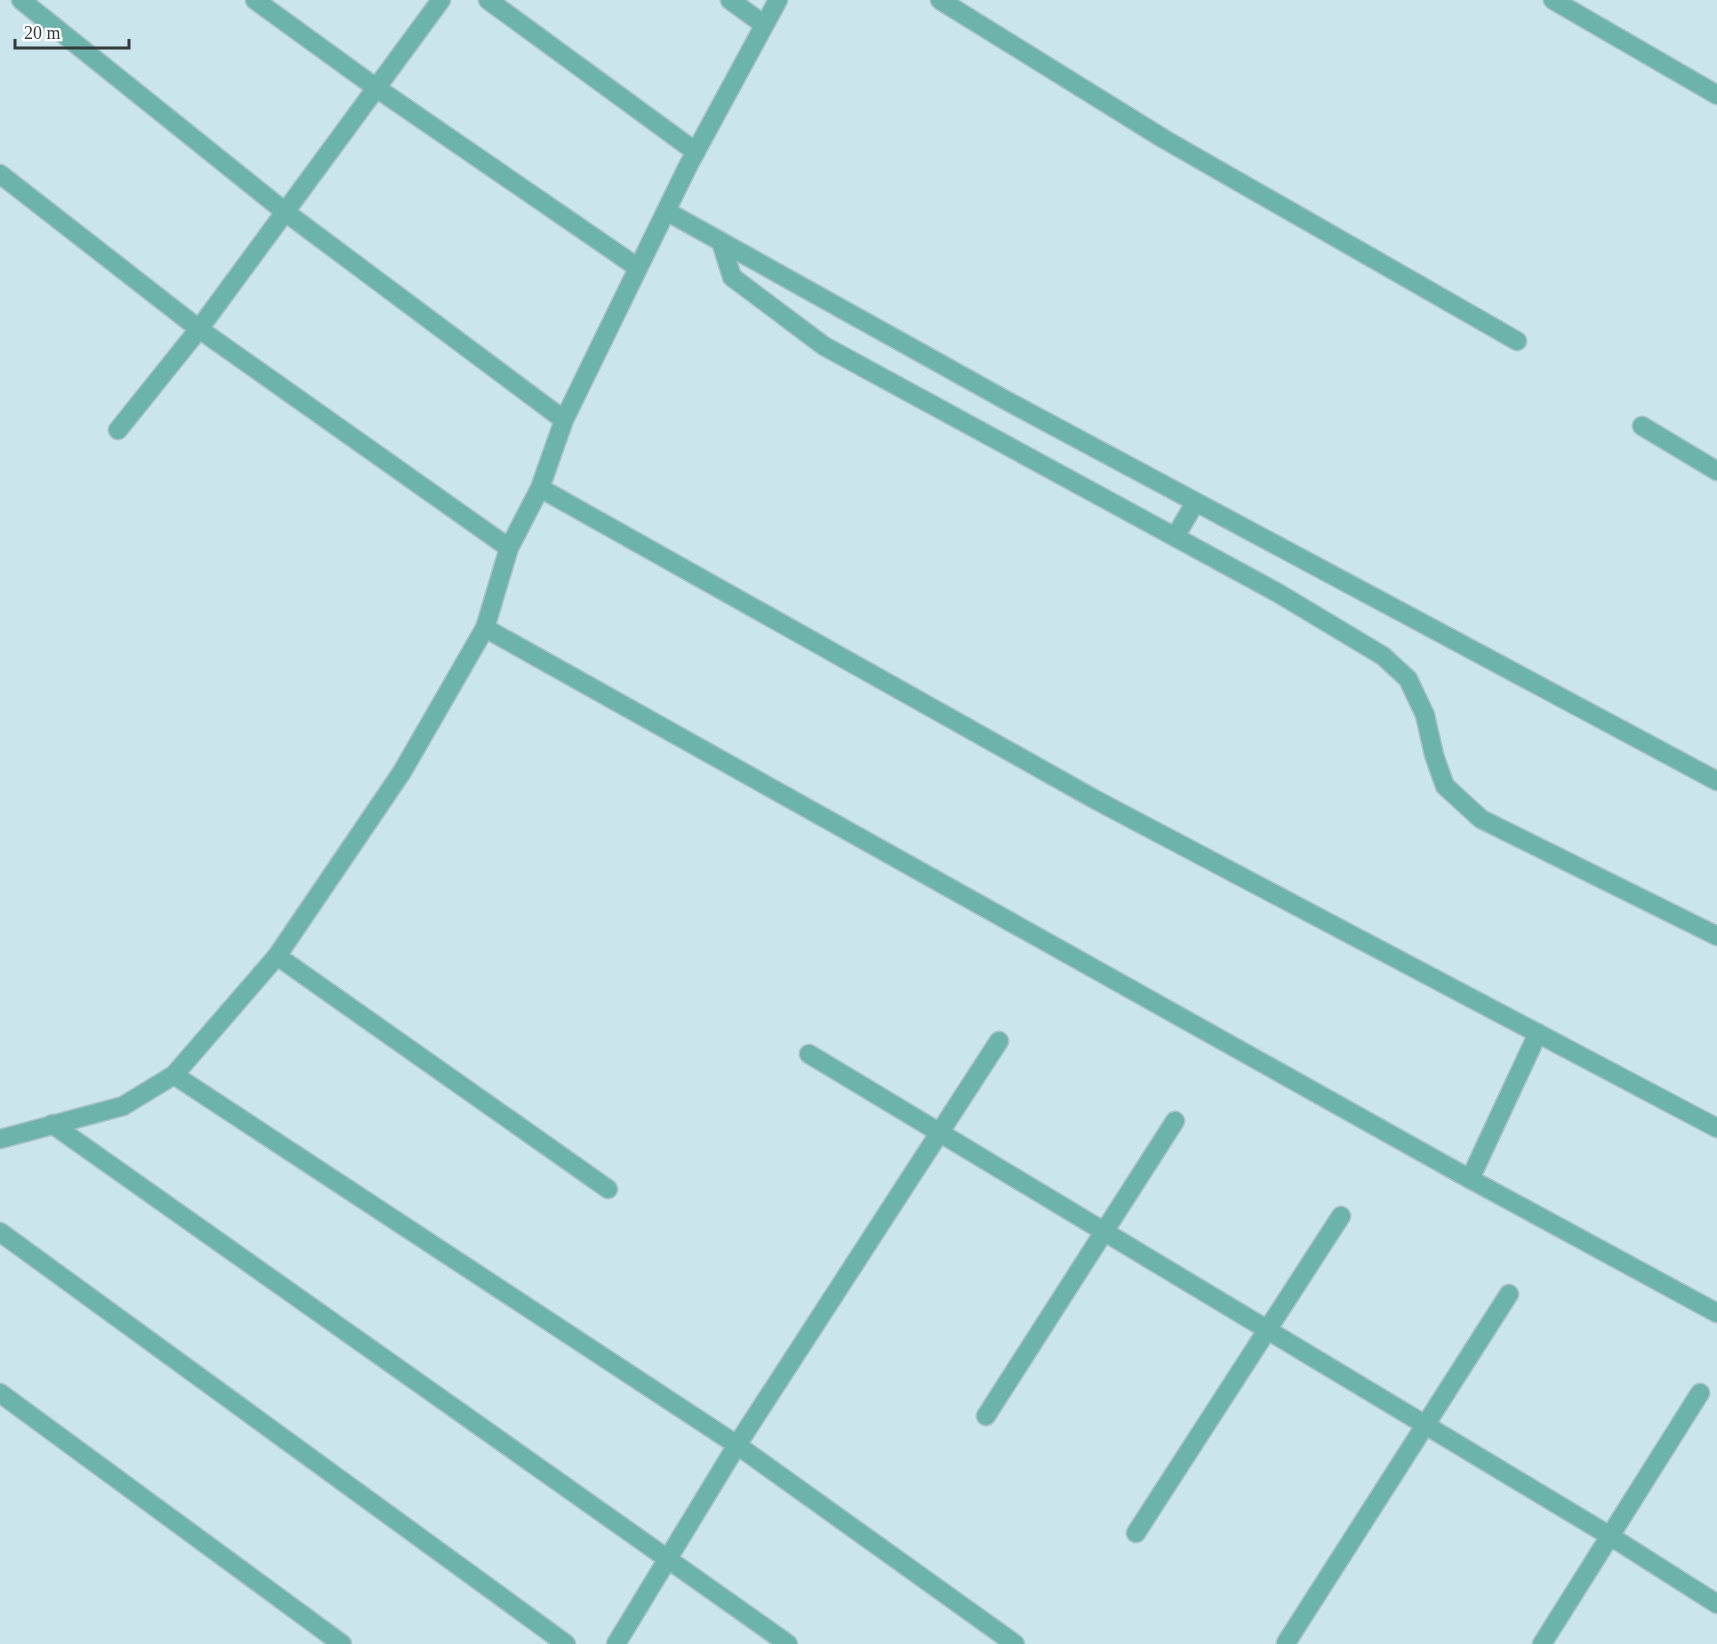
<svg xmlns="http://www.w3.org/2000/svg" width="1717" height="1644" font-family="'Times New Roman',serif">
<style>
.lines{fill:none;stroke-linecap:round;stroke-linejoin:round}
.minor-casing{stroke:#abc3c8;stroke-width:21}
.minor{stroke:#6cb3ab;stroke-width:18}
</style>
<rect width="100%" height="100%" fill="#cae5eb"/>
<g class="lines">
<g class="minor-casing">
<path id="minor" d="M21,0L284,211L564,420
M255,0L375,87L637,267
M488,0L696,152
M730,0L763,24
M940,0L1164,139L1517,341
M1553,0L1717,95
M0,174L199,329L509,548
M666,211L1009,402L1717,781
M721,242L732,277L824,346L1278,593L1383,656L1408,679L1425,715L1434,755L1445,786L1481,819L1717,936
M1642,426L1717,471
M118,430L199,329L441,0
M540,488L1096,800L1717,1128
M1175,537L1195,503
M485,628L1470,1179L1717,1313
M277,956L608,1189
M809,1054L1610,1536L1717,1604
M174,1075L737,1445L1015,1644
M52,1124L788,1644
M0,1139L123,1106L174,1075L277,956L402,772L485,628L509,548L540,488L564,420L688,166L778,0
M1470,1179L1538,1033
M0,1232L566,1644
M0,1393L342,1644
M986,1416L1175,1121
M1136,1533L1341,1216
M1286,1643L1509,1294
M616,1644L737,1445L999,1041
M1542,1644L1700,1393"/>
</g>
<use href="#minor" class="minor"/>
</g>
<path d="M15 39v9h114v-9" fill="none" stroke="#313b3e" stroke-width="3"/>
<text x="24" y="39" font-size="18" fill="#313b3e" stroke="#ffffff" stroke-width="4.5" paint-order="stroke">20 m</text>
</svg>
